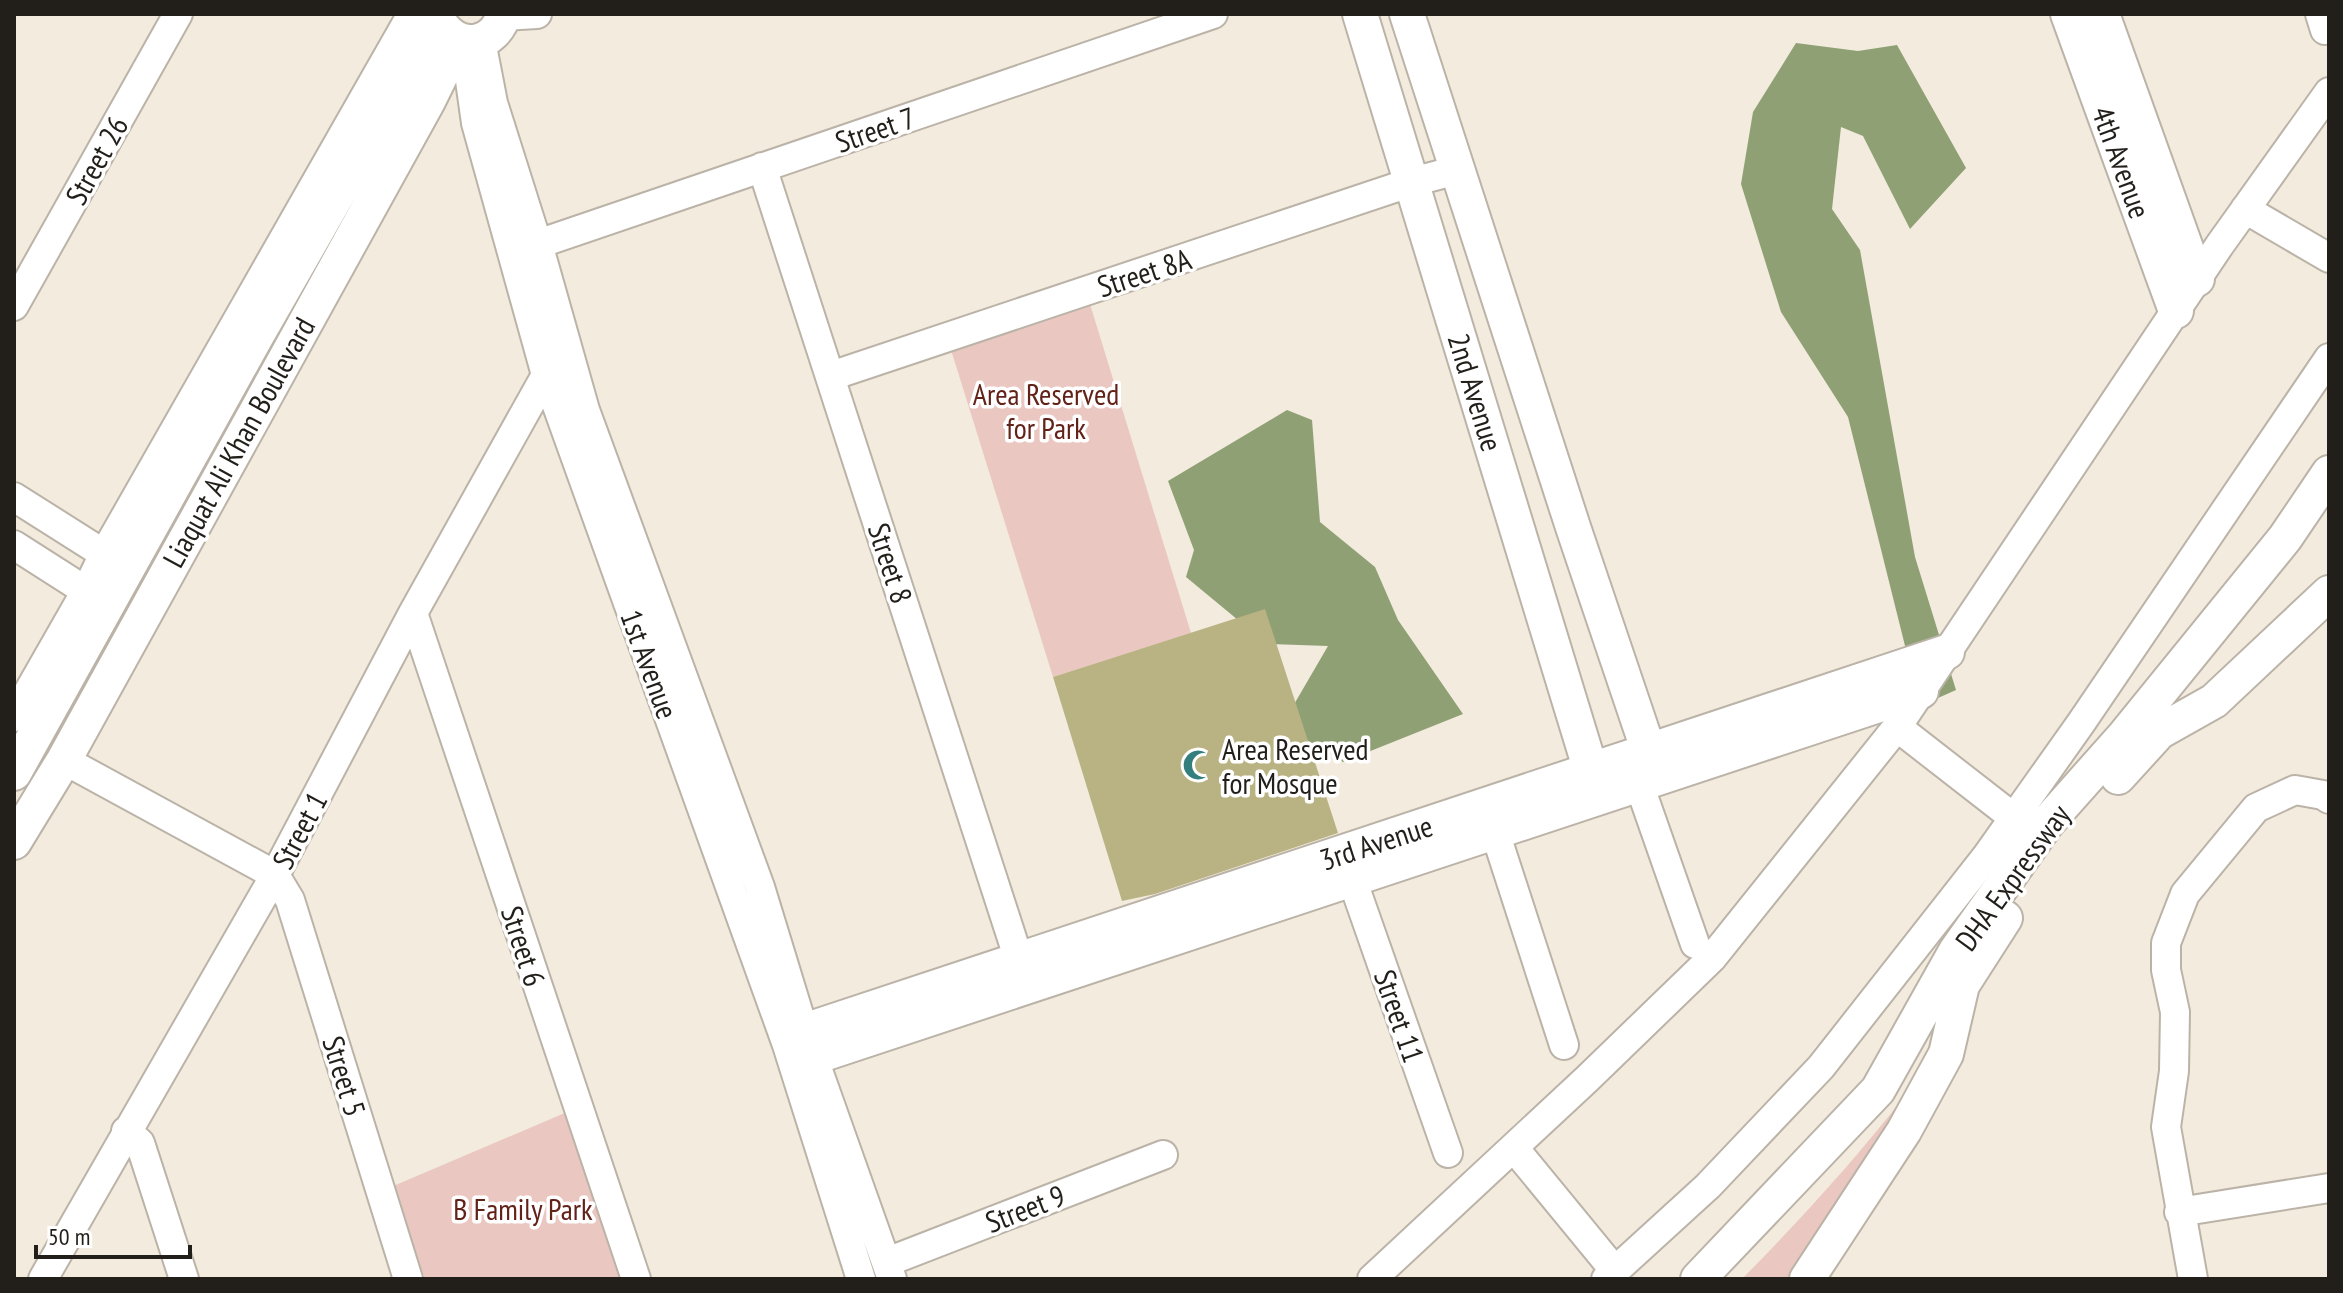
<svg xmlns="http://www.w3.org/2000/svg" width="2343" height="1293" font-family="'PT Sans Narrow',sans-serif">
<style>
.green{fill:#eac8c1}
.water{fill:#8fa074}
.building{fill:#b9b383}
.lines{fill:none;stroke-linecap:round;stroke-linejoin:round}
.minor-casing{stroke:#bbb3a7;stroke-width:32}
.major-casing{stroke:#bbb3a7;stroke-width:38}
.minor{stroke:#fff;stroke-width:28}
.major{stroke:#fff;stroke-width:34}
.labels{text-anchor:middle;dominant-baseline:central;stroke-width:7;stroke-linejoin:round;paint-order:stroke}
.street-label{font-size:30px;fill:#221f1a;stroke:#fff}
.park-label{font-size:30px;fill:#622218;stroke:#fff}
.poi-label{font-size:30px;fill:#221f1a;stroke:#fff;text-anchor:start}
</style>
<rect width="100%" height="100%" fill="#f3ebde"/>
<path class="green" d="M1086,291L1191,633L1053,677L947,337Z
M1904,1097L1889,1126L1789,1279H1742C1799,1221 1854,1161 1904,1097Z
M567,1112L622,1276L611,1279H425L391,1187Z"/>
<path class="water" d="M1796,43L1858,51L1897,45L1966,168L1910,229L1863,136L1841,127L1832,209L1860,250L1915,557L1956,690L1920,706L1848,417L1781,312L1741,184L1753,112Z
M1287,410L1312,420L1320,522L1375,567L1398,620L1463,714L1343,762L1282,725L1328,646L1267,644L1186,577L1194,550L1168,481Z"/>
<path class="building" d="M1265,609L1338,833L1155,894L1122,901L1053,677Z"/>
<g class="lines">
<g class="minor-casing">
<path id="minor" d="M2320,14L2325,30
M504,16L537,14
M481,41L493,103L542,258L585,410L760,887L804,1031L892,1279
M467,59L476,123L546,375L787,1045L861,1279
M762,167L1019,960
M2245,209L2329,258
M538,244L1213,14
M14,306L178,14
M831,376L1412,182L1457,170
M14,497L104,554
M14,545L86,591
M413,613L636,1279
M14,717L86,591L104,554L412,14
M1897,727L2014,818
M64,760L275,875L290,900L408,1279
M1639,784L1695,944
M1495,832L1564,1045
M1352,879L1448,1153
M126,1131L140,1143L184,1279
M1514,1148L1615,1271
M2179,1212L2329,1188
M887,1262L1163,1155
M43,1279L275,875L413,613L546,375
M1372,1279L1587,1079L1712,958L1897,727L2219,246L2329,92
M1606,1279L1708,1186L1821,1067L1986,857L2081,723L2329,358
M2193,1279L2166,1127L2174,1071L2175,1012L2166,970V943L2185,894L2256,808L2295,790L2323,795L2329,799"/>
</g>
<g class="major-casing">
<path id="major" d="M1360,14L1591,771
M1407,14L1573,527L1649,752
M2068,14L2176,311
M2102,14L2197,279
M442,26C462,52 495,45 504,14
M14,773L257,335L439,17
M2118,777L2159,732L2214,701L2329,593
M14,842L64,760L428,101L458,40
M804,1031L1947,652
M814,1057L1921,691
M1698,1279L1878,1090L1956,951L2046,824L2125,735L2285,538L2329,473
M1807,1279L1904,1131L1946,1054L1962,985L2005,918"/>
</g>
<use href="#minor" class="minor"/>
<use href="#major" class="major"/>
</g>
<defs>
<g id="mosque-bare" transform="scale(2.4)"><path d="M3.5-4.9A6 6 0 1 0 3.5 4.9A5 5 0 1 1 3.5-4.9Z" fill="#357e7e" stroke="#fff" stroke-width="2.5" paint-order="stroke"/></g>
</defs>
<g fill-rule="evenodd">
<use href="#mosque-bare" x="1198" y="765"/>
</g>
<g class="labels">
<g class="street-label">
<text transform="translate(875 129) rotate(-19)">Street 7</text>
<text transform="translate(96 160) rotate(-61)">Street 26</text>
<text transform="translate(2122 162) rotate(70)">4th Avenue</text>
<text transform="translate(1144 272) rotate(-18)">Street 8A</text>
<text transform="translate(1476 392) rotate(73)">2nd Avenue</text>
<text transform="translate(238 442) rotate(-61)">Liaquat Ali Khan Boulevard</text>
<text transform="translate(891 563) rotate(72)">Street 8</text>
<text transform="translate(650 664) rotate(70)">1st Avenue</text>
<text transform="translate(299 830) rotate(-62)">Street 1</text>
<text transform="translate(1376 842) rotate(-18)">3rd Avenue</text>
<text transform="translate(2012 877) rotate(-54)">DHA Expressway</text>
<text transform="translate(524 946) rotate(72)">Street 6</text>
<text transform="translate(1400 1016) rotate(71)">Street 11</text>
<text transform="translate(345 1076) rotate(73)">Street 5</text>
<text transform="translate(1025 1208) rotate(-21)">Street 9</text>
</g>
<g class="park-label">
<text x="1046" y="393">Area Reserved<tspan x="1046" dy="34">for Park</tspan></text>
<text x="523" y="1208">B Family Park</text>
</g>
<g class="poi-label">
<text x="1222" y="748">Area Reserved<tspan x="1222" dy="34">for Mosque</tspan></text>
</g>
</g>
<rect width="2343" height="1293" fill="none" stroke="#221f1a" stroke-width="32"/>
<path d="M36 1245v12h154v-12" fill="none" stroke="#221f1a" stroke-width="4"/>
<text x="48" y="1245" font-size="24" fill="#221f1a" stroke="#ffffff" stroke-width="6" paint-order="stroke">50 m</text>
</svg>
